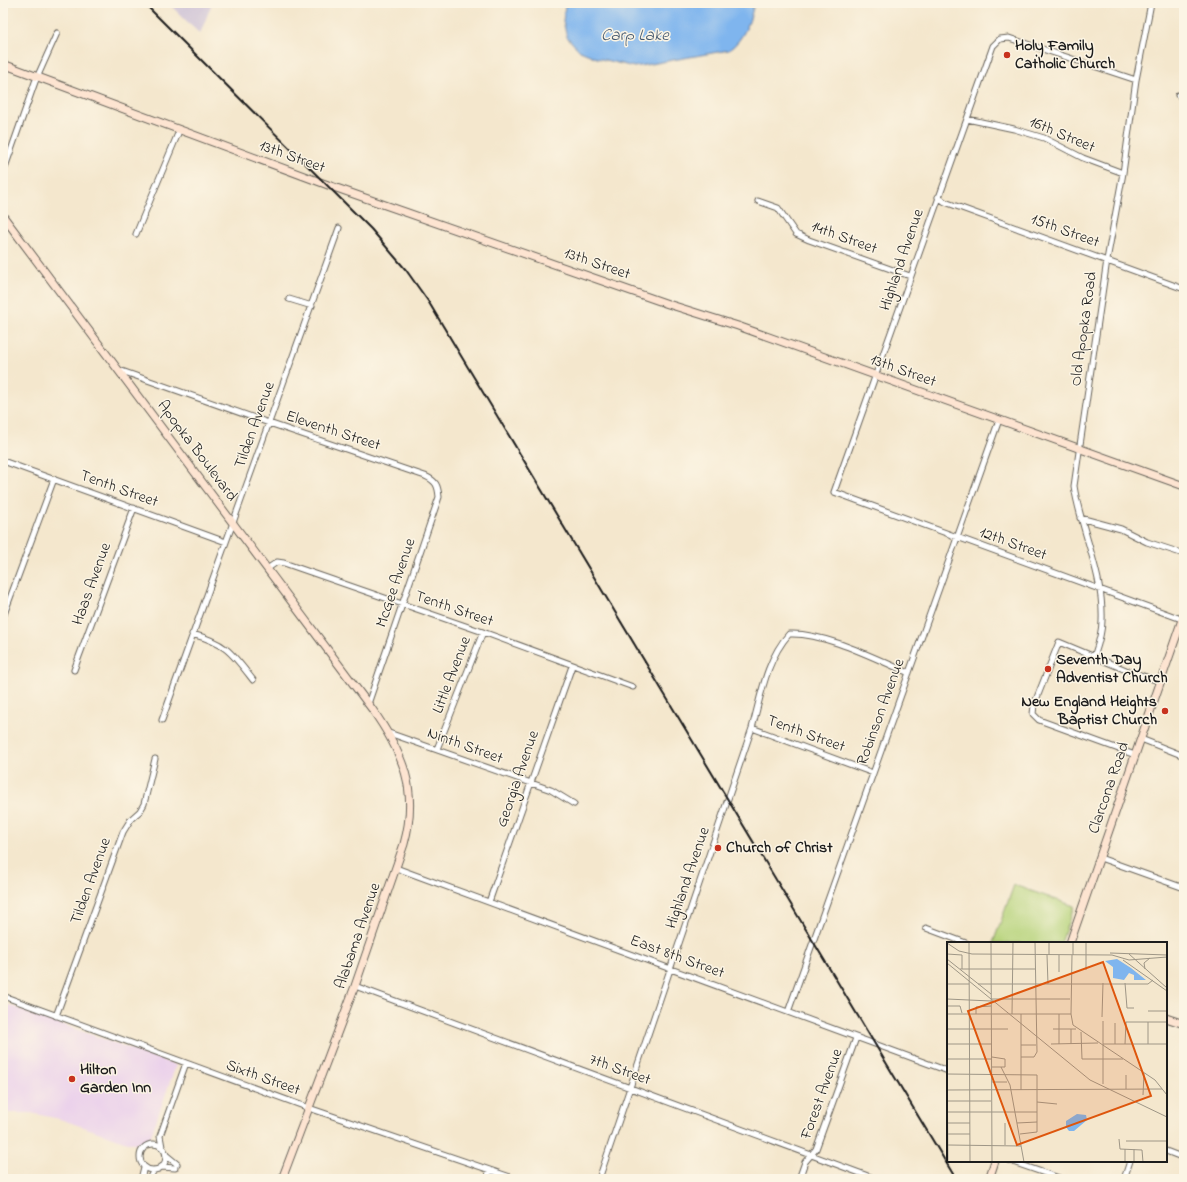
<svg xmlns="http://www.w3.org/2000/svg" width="1187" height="1182" font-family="'Indie Flower',sans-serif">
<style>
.built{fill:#ebd1eb}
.industrial{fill:#cbbfd5}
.green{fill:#b6d37a;stroke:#69784b}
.water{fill:#7fb5ee;stroke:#4e6885}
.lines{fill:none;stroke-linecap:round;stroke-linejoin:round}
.street-casing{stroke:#68635a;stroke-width:7}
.secondary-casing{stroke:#68635a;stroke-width:9}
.street{stroke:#fff;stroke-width:5}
.secondary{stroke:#fde4d1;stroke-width:7}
.rail{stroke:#1c1c1c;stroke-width:2}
.poi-dot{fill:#c8321e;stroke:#fcf5e5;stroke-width:1.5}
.labels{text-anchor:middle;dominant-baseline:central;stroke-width:3;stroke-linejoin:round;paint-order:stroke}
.poi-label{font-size:16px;font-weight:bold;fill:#1c1c1c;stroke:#fcf5e5;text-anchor:start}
.street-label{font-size:16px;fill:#1c1c1c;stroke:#fcf5e5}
.water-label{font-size:17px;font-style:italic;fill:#445970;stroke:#fcf5e5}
.inset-road{fill:none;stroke:#9e9686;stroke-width:1}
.view{fill:#de560d;fill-opacity:0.15;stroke:#de560d;stroke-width:2}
.inset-edge{fill:none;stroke:#1c1c1c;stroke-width:2}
</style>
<rect width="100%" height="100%" fill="#fcf5e5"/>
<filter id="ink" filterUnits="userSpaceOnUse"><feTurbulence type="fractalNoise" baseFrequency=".025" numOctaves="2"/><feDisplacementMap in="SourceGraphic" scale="8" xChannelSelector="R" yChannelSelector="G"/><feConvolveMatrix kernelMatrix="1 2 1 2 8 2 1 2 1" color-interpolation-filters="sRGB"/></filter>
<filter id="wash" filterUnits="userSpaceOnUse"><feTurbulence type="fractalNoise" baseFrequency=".012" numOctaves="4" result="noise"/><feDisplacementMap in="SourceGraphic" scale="16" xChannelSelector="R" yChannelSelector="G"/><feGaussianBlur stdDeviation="0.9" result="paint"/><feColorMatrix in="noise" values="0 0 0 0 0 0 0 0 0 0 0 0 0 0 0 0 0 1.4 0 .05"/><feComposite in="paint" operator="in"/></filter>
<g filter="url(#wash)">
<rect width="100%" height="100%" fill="#f4e7cd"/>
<path class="built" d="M3,1003L176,1065L150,1138L139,1144L124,1141L60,1119L31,1113H3Z"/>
<path class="industrial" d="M168,3H212L200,34Z"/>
<path class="green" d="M1014,885L1074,906L1061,943H993Z"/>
<path class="water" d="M568,3H754C751,20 744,39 729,50L634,67L597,58L580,51L567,37L563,21L565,6Z"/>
</g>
<g filter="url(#ink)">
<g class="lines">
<g class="street-casing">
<path id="street" d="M1136,80L1009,38L1000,39L993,46L834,492L1184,620
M1178,95L1184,97
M967,119L1014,129L1044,138L1083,158L1123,173
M3,173L35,82L57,33
M938,197L945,202L1184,289
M758,201L778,208L796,234L809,240L910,276
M136,234L179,131
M289,299L312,306
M119,370L269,423L425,476C436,481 438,485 439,497L368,704
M3,461L226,542
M1080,518L1121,529L1147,542L1184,554
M267,569L277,562L284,563L483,632L633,687
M3,617L54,479
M192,634C226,643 232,653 253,680
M1094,657C1098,645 1102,634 1102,621C1104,575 1081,531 1074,486L1107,260L1123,173L1136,80L1151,3
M74,670L134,508
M162,720L339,228
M752,728L873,773
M389,733L551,790L574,804
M1141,739L1184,756
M437,749L483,632
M1135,755L1039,720L1033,714L1034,705L1059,642L1126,670L1161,682
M1100,858L1184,888
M396,868L948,1071
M489,902L572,666
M926,928L966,943
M355,986L876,1179
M3,996L309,1108L516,1179
M788,1012L999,420
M56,1016L123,832L131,819L140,811L144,804L155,759
M140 1157a13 13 0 1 1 26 0a13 13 0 1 1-26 0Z
M162,1147L160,1136L186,1063
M1166,1151L1184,1158
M166,1155L177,1164
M1010,1161L1062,1179
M162,1167L175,1168
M141,1179L144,1167
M149,1179L154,1170
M488,1179L489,1170
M599,1179L752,728C761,696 766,660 789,634C824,632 876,659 909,673
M799,1179L805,1162L816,1149L856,1038
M1124,1179L1130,1161"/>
</g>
<g class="secondary-casing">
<path id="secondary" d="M3,64L328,185L668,304L738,326L1184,486
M3,216L372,709C403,753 419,790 404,844L355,986L282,1179
M1070,943L1184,614
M1166,1018L1184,1024
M989,1179L995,1161"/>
</g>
<use href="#street" class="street"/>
<use href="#secondary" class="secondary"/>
<path class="rail" d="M144,3L371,229L406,270L428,301L956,1179"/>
</g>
</g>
<g class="poi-dot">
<circle cx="1007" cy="55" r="4"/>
<circle cx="1048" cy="669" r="4"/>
<circle cx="1165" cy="711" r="4"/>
<circle cx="718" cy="848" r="4"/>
<circle cx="72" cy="1079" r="4"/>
</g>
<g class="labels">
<g class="poi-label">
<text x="1015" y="46">Holy Family<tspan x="1015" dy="18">Catholic Church</tspan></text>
<text x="1056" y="660">Seventh Day<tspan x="1056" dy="18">Adventist Church</tspan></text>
<text x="1157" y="702" text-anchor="end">New England Heights<tspan x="1157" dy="18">Baptist Church</tspan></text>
<text x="726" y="848">Church of Christ</text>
<text x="80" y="1070">Hilton<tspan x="80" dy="18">Garden Inn</tspan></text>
</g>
<g class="street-label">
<text transform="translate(1062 135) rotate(23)">16th Street</text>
<text transform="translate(292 157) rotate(20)">13th Street</text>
<text transform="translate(1065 231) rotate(20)">15th Street</text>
<text transform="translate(844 238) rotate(20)">14th Street</text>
<text transform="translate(902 260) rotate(-71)">Highland Avenue</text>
<text transform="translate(597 264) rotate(19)">13th Street</text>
<text transform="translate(1084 329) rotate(-82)">Old Apopka Road</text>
<text transform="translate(903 371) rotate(20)">13th Street</text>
<text transform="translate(255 425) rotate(-70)">Tilden Avenue</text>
<text transform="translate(333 431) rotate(18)">Eleventh Street</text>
<text transform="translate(197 451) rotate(53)">Apopka Boulevard</text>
<text transform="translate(119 489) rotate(20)">Tenth Street</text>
<text transform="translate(1013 544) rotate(20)">12th Street</text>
<text transform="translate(396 583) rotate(-71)">McGee Avenue</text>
<text transform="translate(92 584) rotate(-70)">Haas Avenue</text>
<text transform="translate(454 609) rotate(19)">Tenth Street</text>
<text transform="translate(452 675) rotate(-69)">Little Avenue</text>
<text transform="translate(881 712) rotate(-70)">Robinson Avenue</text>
<text transform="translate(806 734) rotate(20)">Tenth Street</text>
<text transform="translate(465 746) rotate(20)">Ninth Street</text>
<text transform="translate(518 779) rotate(-71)">Georgia Avenue</text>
<text transform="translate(1109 788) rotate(-71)">Clarcona Road</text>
<text transform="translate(688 878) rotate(-71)">Highland Avenue</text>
<text transform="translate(91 881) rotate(-70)">Tilden Avenue</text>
<text transform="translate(358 936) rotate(-71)">Alabama Avenue</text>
<text transform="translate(677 957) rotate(20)">East 8th Street</text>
<text transform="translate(620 1070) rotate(20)">7th Street</text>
<text transform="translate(263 1078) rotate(20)">Sixth Street</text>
<text transform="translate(822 1094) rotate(-70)">Forest Avenue</text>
</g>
<g class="water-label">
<text x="635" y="35">Carp Lake</text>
</g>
</g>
<g transform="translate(947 942)">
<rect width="220" height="220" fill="#f4e7cd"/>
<path d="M170,17L184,26L199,38H187V33L182,31L177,38L166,36V25L158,19ZM130,172L139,173L140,178L127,189H122L119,185V179Z" fill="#7fb5ee"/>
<path class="inset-road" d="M22,0L23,220M44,0L45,220M0,1L12,9L25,12L165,13L182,18L220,15M163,11L220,13M0,12L15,13V27M182,12L220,46M100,13L101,42M102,13V0M112,13V30M125,13L124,72L126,83L208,138L220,153M126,13V0M0,17L44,52M176,18L220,49M0,21L143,138L220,175M13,27H88M198,27L197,21L203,16M139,28V0M178,41L180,66H187M0,42H22M31,42H201L206,38M0,57L44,59M44,57H123M0,64H13L15,71M201,69H220M0,72H124M29,72V65L44,64M65,72L66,0M74,72V148M112,72V102M155,75L156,41M156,79V142M201,80V102M0,87H44M44,87H61M106,87H129M134,90L135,117H176M0,102H45M104,102L151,101M124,102V87M156,102H220M168,102V81M178,102L179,80H220M74,103H89M45,115L58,117V125H45M74,115H87L90,110L88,0M0,117H45M0,121L1,220M54,125L63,143L77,220M0,132L90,133V190L73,192M45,140H60M179,147V133M0,148L215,147M196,153L197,131M1,159H44M90,160L110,162M1,170H90M1,181H23M58,181V203M70,181L90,180M0,192H23M172,197L173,207L195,208L196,220M179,199H220M1,203L74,204M178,220V207M187,220V207"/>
<path class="view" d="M156,20L204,154L70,203L21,69Z"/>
<rect width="220" height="220" class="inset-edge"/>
</g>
<rect width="1187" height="1182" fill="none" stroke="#fcf5e5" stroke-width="16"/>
</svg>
